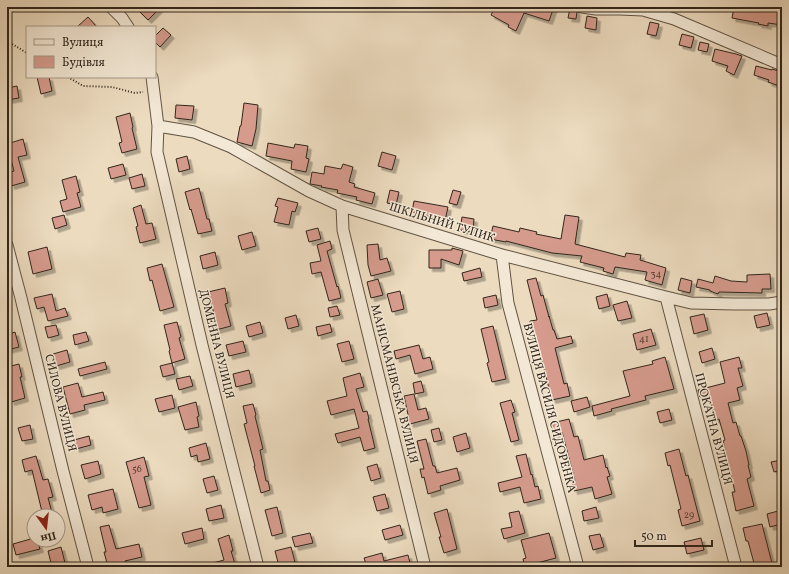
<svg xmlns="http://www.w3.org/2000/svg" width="789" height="574" font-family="Vollkorn,serif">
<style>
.building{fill:#d69b8d;stroke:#31261b;filter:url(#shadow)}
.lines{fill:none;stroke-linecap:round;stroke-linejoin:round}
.minor-casing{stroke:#605344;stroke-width:13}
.path{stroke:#31261b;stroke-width:2;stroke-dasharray:1 2;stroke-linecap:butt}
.minor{stroke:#f3e8d5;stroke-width:11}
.labels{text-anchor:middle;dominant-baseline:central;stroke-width:3;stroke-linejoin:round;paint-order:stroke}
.number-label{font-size:10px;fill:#5a4338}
.street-label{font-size:12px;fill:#31261b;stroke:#f3e8d5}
</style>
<defs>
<filter id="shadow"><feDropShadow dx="3.5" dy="3.5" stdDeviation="0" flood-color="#0004"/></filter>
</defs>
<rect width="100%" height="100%" fill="#ecdbbf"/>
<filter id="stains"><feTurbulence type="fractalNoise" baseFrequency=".005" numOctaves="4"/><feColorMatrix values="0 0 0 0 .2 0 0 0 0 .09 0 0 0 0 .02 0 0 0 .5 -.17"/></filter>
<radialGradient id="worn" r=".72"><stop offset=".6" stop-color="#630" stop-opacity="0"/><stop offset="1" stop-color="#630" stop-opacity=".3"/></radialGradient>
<path class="building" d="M135,7H161L148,20Z
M495,7H554L549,21L524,13L516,31L508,27L509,25L491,15Z
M734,7H772V8L782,10V25L768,23V26L758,24L759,23L732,18Z
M570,8L575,9L577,12L576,19L568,18Z
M587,16L597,18L596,30L585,28Z
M88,17L97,27H77Z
M650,22L659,24L656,36L647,34Z
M163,28L171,35L160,47L155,42V36Z
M682,34L694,37L691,48L679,45Z
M700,42L709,44L707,52L698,50Z
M715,49L736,54L742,56L734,75L726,71L728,66L712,61Z
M756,66L772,70V69L782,72V87L768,82L769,80L754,75Z
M37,77H49L52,91L41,94Z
M17,86L19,98L7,100V88Z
M244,103L258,105L256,129L252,146L237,142L240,126H241Z
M176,105L194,106L192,120L175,118Z
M130,113L133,127L132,128L137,149L122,153L119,143L122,142L116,117Z
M23,139L27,155L18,157L25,182L11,186L8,173L14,171L7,144Z
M268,143L294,148L295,144L308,146L306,158L309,159L306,172L291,169L292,161L266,156Z
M382,152L396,156L392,170L378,166Z
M187,156L190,169L179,172L176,159Z
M123,164L126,175L111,179L108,168Z
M343,164L353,167L349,182L355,184L354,187L375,193L372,204L356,200L357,197L337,193L338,190L321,187L322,186L310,184L312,172L324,174L325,166L341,169Z
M142,174L145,186L132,189L129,178Z
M76,176L80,192L77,193L81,207L63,212L60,201L67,199L62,180Z
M199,188L207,219H209L212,231L198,234L191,209L190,210L185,192Z
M390,190L399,192L396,205L387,203Z
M453,190L461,192L457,205L449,203Z
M278,198L298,203L295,212L292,211L289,225L274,222L278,207L275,206Z
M414,201L448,207L445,221L412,212Z
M141,205L146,224L152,223L156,239L140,243L136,227L138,226L133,208Z
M64,215L67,225L55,229L52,218Z
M565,215L579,217L575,244L625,257L626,253L641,255L640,260L666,268L662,285L645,280L647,272L615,267L613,274L603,271L604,268L580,262L582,256L552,253L506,241V242L490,239L493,226L519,232L520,228L537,232L536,234L561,239Z
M462,217L474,219L473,232L460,230Z
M318,228L321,239L309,242L306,231Z
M252,232L256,246L242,250L238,236Z
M330,241L332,249L327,251L337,287L338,286L341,298L329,301L321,272L312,274L310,263L321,261L317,245Z
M378,244L380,260L387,258L391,271L371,276L368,265L367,245Z
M47,247L52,269L33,274L28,252Z
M452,248L463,251L459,265L441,259V268H429V250H452Z
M215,252L218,265L203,269L200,256Z
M162,264L174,307L160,311L152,280L150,281L147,268Z
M480,268L482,277L464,281L462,273Z
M770,274L771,289H762V293L719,292L718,294L710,291V290L696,287L698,279L713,283L715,276L731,281L747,282V275Z
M536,278L541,296L543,295L549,317V316L553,330H554L557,339L571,336L573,343L555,348L564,384L567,383L570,396L552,400L537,342L534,343L532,336L533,335L530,321L537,320L527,280Z
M681,278L692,281L690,293L678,290Z
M378,279L383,295L371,298L367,282Z
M225,288L228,303L225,304L231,326L216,330L214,321H216L208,292Z
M400,291L404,309L392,312L387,294Z
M52,294L56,311L65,308L68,316L48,321L44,307L37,309L34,298Z
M607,294L610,306L599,309L596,297Z
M496,295L498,305L485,308L483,298Z
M627,301L632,318L618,321L613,305Z
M337,306L340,315L330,317L328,308Z
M767,313L770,325L757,328L754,316Z
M704,314L708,330L694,334L690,317Z
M296,315L299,326L288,329L285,318Z
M177,322L181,337L179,338L185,359L172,363L169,351L170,350L164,325Z
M260,322L263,333L249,337L246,326Z
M330,324L332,332L318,336L316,327Z
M56,325L59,335L48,338L45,327Z
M493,326L506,379L492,382L487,363L489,362L481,329Z
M651,329L656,345L637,350L633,334Z
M15,332L19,347L7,350V335Z
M86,332L89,341L75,345L73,335Z
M243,341L246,352L229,356L226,345Z
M349,341L354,359L342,362L337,344Z
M419,345L423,359L430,357L433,369L415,374L410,355L396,359L394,351Z
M712,348L715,359L702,363L699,352Z
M67,350L70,362L56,366L53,354Z
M665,357L674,389L645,396L646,400L611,409L612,411L594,416L592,406L630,396L623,371L653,364L652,361Z
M739,357L742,368H738L743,386L737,388L740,400L728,403L733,423L736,422L740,436H741L746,451L749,465H748L751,477L747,479L754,506L736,511L732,492H735L723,441L725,440L719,419L715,420L709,395L700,397L698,390L725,383L720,362Z
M105,362L107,369L80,376L78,369Z
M172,363L175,374L163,377L160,366Z
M19,364L22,377H20L25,398L11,402L7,388V367Z
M249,370L252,383L236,387L233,374Z
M360,373L364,387L356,389L363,412L367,411L369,419H368L375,448L364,451L360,437L338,443L335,434L359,428L354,409L331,415L327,401L347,396L343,378Z
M190,376L193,386L179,390L176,379Z
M421,381L424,392L415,394L413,383Z
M78,383L82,397L103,392L105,400L84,405L85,410L70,414L63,387Z
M414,394L418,410L426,408L429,419L410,424L404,396Z
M172,395L175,408L159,412L155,399Z
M587,397L590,407L574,412L571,401Z
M511,400L515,412L512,413L519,440L511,442L500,403Z
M196,402L199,416L197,417L199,427L185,430L178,407Z
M253,404L256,415L255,416L263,449L260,450L266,481H268L270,490L261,493L254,466H255L244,424L247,423L243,406Z
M669,409L672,420L660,423L657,412Z
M569,419L574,437L578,436L584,460L603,455L606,468L607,467L610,476L607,477L612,494L595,499L592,487L574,491L572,482L575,481L562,432L555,434L552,423Z
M30,425L33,439L22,441L18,428Z
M439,428L442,440L434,442L431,430Z
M466,433L470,448L457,452L453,437Z
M89,436L91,445L76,449L74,440Z
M426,439L433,466H435L437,473L457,468L460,480L440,486L441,490L428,494L424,477L422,478L420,469H424L417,441Z
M206,443L210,459L198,462L197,455L191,457L189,448Z
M679,449L686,476L688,475L700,521L682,526L678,510L681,509L670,465L668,466L665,453Z
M526,454L531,475L532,474L535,487L538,486L541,499L524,503L520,487L500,492L498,483L522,477L516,456Z
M36,456L43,480L48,479L53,497L48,498L53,516H43L32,470L25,472L22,460Z
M144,457L149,476L144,477L151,505L139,508L126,462Z
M782,460V470L774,472L771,462Z
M98,461L101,474L85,479L81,465Z
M377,464L381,478L371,481L367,467Z
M214,476L218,490L207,493L203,479Z
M113,489L118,509L103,513L102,507L92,510L88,495Z
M385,494L389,508L377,511L373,497Z
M221,505L224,518L209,521L206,509Z
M277,507L283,533L272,536L265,510Z
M596,507L599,518L584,521L582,511Z
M447,509L457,549L444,553L439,537H441L434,513Z
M519,511L525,533L504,539L501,529L512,527L509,513Z
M778,511L781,524L770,527L767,514Z
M762,524L765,536L773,567H755L748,541H746L743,528Z
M109,525L116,549L139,544L142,557L125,561L127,567H108L104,552H106L100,527Z
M400,525L403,535L385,540L382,530Z
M202,528L204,539L185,544L182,533Z
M310,533L313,543L295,547L292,537Z
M549,533L556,558L525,566L523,559L526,558L521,540Z
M600,534L604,547L593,550L589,536Z
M229,535L233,551H231L236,567H209V564L224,560L218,539Z
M34,538V540H37L40,549L16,555L13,544Z
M701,538L704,550L687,554L684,542Z
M61,547L66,567H52L48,551Z
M291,547L295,562L279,566L275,551Z
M382,553L384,561L408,555L411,567H367L364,558Z"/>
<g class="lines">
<g class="minor-casing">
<path id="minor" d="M111,7L122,18L128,27
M582,7L596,9H620L643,10L674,19L782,65
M152,77L158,126L194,132L231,147L309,191L342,206L502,255L666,297L691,303L734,304H769L782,302
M158,126L157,152L202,345L258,567
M342,206L343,230L425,567
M7,245L21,298L63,471L88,567
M502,255L508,303L578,567
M666,297L736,567"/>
</g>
<path class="path" d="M7,41L27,53
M68,77L83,86L112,87L135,93L143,92"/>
<use href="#minor" class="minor"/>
</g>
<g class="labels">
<g class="number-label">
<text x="656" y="274">34</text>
<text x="644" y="339">41</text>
<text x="137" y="469">56</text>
<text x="689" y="515">29</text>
</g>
<g class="street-label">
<text transform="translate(442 223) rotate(17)">ШКІЛЬНИЙ ТУПИК</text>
<text transform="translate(216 344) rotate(76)">ДОМЕННА ВУЛИЦЯ</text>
<text transform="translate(394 384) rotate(76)">МАНІСМАНІВСЬКА ВУЛИЦЯ</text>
<text transform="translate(60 403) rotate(76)">СИЛОВА ВУЛИЦЯ</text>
<text transform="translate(549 408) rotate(75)">ВУЛИЦЯ ВАСИЛЯ СИДОРЕНКА</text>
<text transform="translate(713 429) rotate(75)">ПРОКАТНА ВУЛИЦЯ</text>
</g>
</g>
<rect width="789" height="574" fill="none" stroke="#ecdbbf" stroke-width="24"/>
<rect x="8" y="8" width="773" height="558" fill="none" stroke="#31261b" stroke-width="2"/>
<rect x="12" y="12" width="765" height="550" fill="none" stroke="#31261b"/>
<rect x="26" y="26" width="130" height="52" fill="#f3e8d5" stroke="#a59a8b"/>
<rect x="34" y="39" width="20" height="6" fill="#f3e8d5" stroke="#a59a8b"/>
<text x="62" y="46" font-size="12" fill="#31261b">Вулиця</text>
<rect x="34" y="56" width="20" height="12" fill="#d69b8d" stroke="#a59a8b"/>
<text x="62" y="66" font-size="12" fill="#31261b">Будівля</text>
<g transform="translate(46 528) rotate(165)"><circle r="19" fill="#f3e8d5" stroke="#a59a8b"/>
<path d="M0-3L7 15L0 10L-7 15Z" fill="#8f2418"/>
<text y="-6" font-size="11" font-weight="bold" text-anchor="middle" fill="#31261b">Пн</text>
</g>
<path d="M635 540v6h77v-6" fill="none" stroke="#31261b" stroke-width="2"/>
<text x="641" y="540" font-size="12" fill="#31261b" stroke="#f3e8d5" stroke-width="3" paint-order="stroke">50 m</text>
<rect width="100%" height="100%" filter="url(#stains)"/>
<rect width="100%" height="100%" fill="url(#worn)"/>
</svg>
